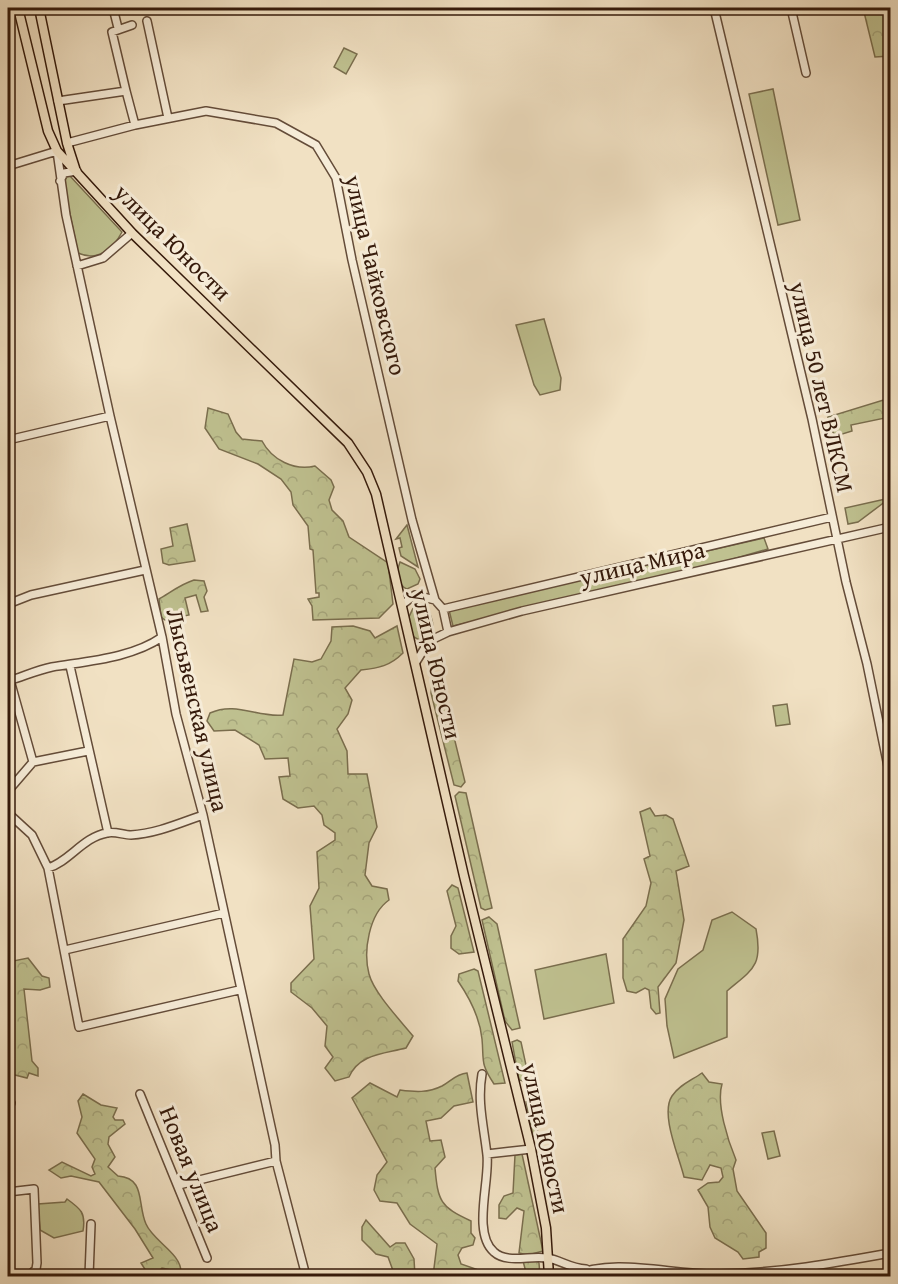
<svg xmlns="http://www.w3.org/2000/svg" width="898" height="1284" font-family="'Gentium Book Plus',serif">
<style>
.grass{fill:#bfc190;stroke:#7a6e4e;stroke-width:1.5}
.forest{fill:url(#forest-crowns);stroke:#7a6e4e;stroke-width:1.5}
.lines{fill:none;stroke-linecap:round;stroke-linejoin:round}
.minor-casing{stroke:#644c39;stroke-width:10}
.major-casing{stroke:#351a0b;stroke-width:11}
.minor{stroke:#f6ecd8;stroke-width:7}
.major{stroke:#f1e1c3;stroke-width:8}
.labels{text-anchor:middle;dominant-baseline:central;stroke-width:6;stroke-linejoin:round;paint-order:stroke}
.street-label{font-size:24px;fill:#351a0b;stroke:#f6ecd8}
</style>
<defs>
<pattern id="forest-crowns" width="20" height="18" patternUnits="userSpaceOnUse" patternTransform="scale(1.5)"><rect width="20" height="18" fill="#bfc190"/><path d="M2 6a3 3 0 1 1 6 0M12 15a3 3 0 1 1 6 0" fill="none" stroke="#a5a57b"/></pattern>
</defs>
<rect width="100%" height="100%" fill="#f1e1c3"/>
<filter id="stains"><feTurbulence type="fractalNoise" baseFrequency=".00333" numOctaves="4"/><feColorMatrix values="0 0 0 0 .2 0 0 0 0 .09 0 0 0 0 .02 0 0 0 .5 -.17"/></filter>
<radialGradient id="worn" r=".72"><stop offset=".6" stop-color="#630" stop-opacity="0"/><stop offset="1" stop-color="#630" stop-opacity=".3"/></radialGradient>
<path class="grass" d="M344,48L357,54L346,74L334,67Z
M773,89L800,220L778,225L749,94Z
M70,176L122,232C113,249 98,262 78,253L63,181L64,177Z
M544,319L561,378L560,390L540,395L534,385L516,325Z
M890,498L858,522L848,524L845,508Z
M407,525L418,567L401,556L399,548L402,547L400,538L396,539Z
M764,538L768,549L705,567L453,626L449,610Z
M400,562L415,569L420,579L418,584L407,589C397,585 396,571 400,562Z
M415,604L427,607C433,619 438,635 423,642L412,636L408,619Z
M787,704L790,724L776,726L773,706Z
M732,912L756,929C763,966 753,969 727,991V1037L674,1058L667,1026L665,999L678,969L703,950L712,920Z
M606,954L614,1003L544,1019L535,970Z
M774,1131L780,1156L768,1159L762,1133Z
M67,1199C81,1209 86,1213 83,1231L54,1238L40,1230L38,1204L65,1202Z"/>
<path class="forest" d="M863,8H890V56L875,57Z
M890,398V417L851,425L852,431L836,436L827,425L828,417Z
M208,408L228,414L236,432L242,439L262,441C272,460 294,471 315,466L331,480L334,487L329,500L332,510L343,521L349,537L388,563L393,604L379,618L313,620L312,606L308,599L319,597V593H316L313,550L310,549L308,526L293,505L291,492L281,479L258,464L219,449L205,428Z
M187,524L195,561L169,565L163,563L161,549L173,546L170,528Z
M194,580L204,581L207,591L204,597L208,611L201,612L196,595L185,598L189,615L165,620L161,617L159,599C171,592 181,584 194,580Z
M353,626L370,631L375,638L397,626L403,653C390,666 379,668 361,670L345,688L352,700L348,714L337,729L347,751L348,774H367L377,827L369,843L365,875L372,886L387,889L389,900C369,914 363,951 369,974C374,993 400,1020 413,1036L406,1048C383,1054 359,1054 349,1077L335,1081L325,1068L333,1057L325,1046L327,1026L312,1008L291,992V983L314,959L310,906L319,888L317,852L335,840V833L324,825L322,815L314,806L298,808L283,799L279,777L290,776L288,758L265,759L259,745L235,730L214,731L207,721L210,713C236,701 258,718 283,715L294,659L312,662L321,659L331,641L332,627Z
M437,682L442,688L465,782L461,787L454,785L431,693L432,684Z
M459,792L466,793L492,908L485,910L481,908L455,796Z
M650,808L655,816L666,815L673,819L689,866L676,871L684,920L676,963L658,987L660,1013L656,1014L651,1008L649,990L645,988L636,993L627,991L623,978V939L646,906L651,883L644,859L650,856L640,812Z
M452,885L458,888L474,952L459,954L451,948V936L456,926L447,891Z
M489,917L497,924L520,1028L512,1030L505,1021L482,920Z
M28,958L42,976L49,978L50,987L40,990L24,989L32,1061L38,1068V1076L29,1073L27,1078L15,1075L8,1069V962Z
M474,969L478,971L505,1083L494,1084C480,1063 484,1061 482,1039C480,1019 469,997 458,981L459,974Z
M517,1040L521,1042L529,1079L527,1082L519,1080L512,1042Z
M467,1073L473,1102L454,1106L441,1118L426,1121L430,1141L441,1140L445,1157L435,1168C438,1201 440,1207 471,1221V1233L475,1238L473,1245L462,1248L458,1255L461,1264L487,1273L485,1276H433L437,1244L410,1224L397,1203L380,1201L374,1190L377,1175L387,1162L352,1098L370,1083L397,1097L400,1090C415,1092 428,1093 442,1086C451,1081 456,1074 467,1073Z
M702,1073L709,1082L722,1084C716,1104 728,1141 736,1160L733,1169L737,1191L766,1233V1248L759,1252V1257L743,1259L738,1252L715,1238L710,1227L708,1207L698,1190L708,1183L719,1182L723,1177L721,1168L710,1165L702,1180L684,1177C679,1156 660,1114 672,1096C679,1085 692,1080 702,1073Z
M83,1094L101,1105L117,1108L113,1117L115,1120H123L125,1124L109,1137L108,1144L115,1157L108,1167L118,1176C146,1178 137,1204 146,1224C153,1241 181,1253 181,1272L162,1268L159,1271L164,1276H146L148,1274L141,1263L153,1258L135,1229L99,1182L71,1176L61,1178L49,1170L62,1162L91,1176L95,1174L92,1167L95,1159L77,1133L82,1117L78,1101Z
M531,1100L536,1101L540,1118L536,1137L533,1136L526,1102Z
M522,1154L543,1251L528,1255L519,1253L524,1211L517,1208L506,1219L499,1218V1205L504,1196L513,1193L515,1155Z
M366,1220L390,1247L396,1243H405L414,1259L415,1276H395L388,1257L376,1254L362,1240V1227Z
M535,1259L539,1263L540,1276L535,1274L527,1276L523,1261Z"/>
<g class="lines">
<g class="minor-casing">
<path id="minor" d="M113,8L118,28
M714,8L812,419L846,582L867,664L890,776
M791,8L806,73
M147,21L168,118
M126,91L112,32L132,25
M58,101L126,91L135,125
M67,143L135,125L206,111L276,123L316,145L336,178L352,260L412,520L435,600L443,609L448,632
M8,166L57,151L66,215L110,416L162,637L176,714L203,815L275,1145L276,1161L306,1276
M60,181L64,173L77,171
M77,266L103,258L132,233
M8,440L110,416
M8,604L31,595L145,570
M403,604L415,595L435,600
M443,609L832,517
M416,662L429,641L448,632L522,611L890,527
M70,666L108,833
M8,681C22,677 37,670 52,667C88,661 132,658 162,637
M33,762L88,751
M8,791L33,762L10,680
M8,813L32,835L48,868L79,1027L239,990
M48,868C69,862 83,837 107,833C115,831 123,835 131,835C155,834 180,823 203,815
M65,950L224,913
M482,1074C477,1102 484,1127 487,1155C490,1181 472,1233 494,1252C507,1264 531,1255 547,1258C561,1260 569,1268 586,1269
M140,1094L207,1258
M8,1104L11,1103
M487,1154L531,1149
M179,1185L276,1161
M8,1192L34,1189L37,1263L36,1269L29,1276
M8,1275L11,1276
M89,1276L91,1224
M571,1276C617,1256 673,1276 721,1274C778,1273 835,1263 890,1253"/>
</g>
<g class="major-casing">
<path id="major" d="M18,8L48,131L57,151L132,233L348,443L367,472L376,494L464,876L531,1149L546,1228L549,1276
M39,8L67,143L75,168"/>
</g>
<use href="#minor" class="minor"/>
<use href="#major" class="major"/>
</g>
<g class="labels">
<g class="street-label">
<text transform="translate(173 242) rotate(45)">улица Юности</text>
<text transform="translate(376 275) rotate(77)">улица Чайковского</text>
<text transform="translate(822 387) rotate(77)">улица 50 лет ВЛКСМ</text>
<text transform="translate(642 563) rotate(-13)">улица Мира</text>
<text transform="translate(437 664) rotate(77)">улица Юности</text>
<text transform="translate(198 710) rotate(77)">Лысьвенская улица</text>
<text transform="translate(546 1138) rotate(78)">улица Юности</text>
<text transform="translate(192 1169) rotate(68)">Новая улица</text>
</g>
</g>
<rect width="898" height="1284" fill="none" stroke="#f1e1c3" stroke-width="30"/>
<rect x="9" y="9" width="880" height="1266" fill="none" stroke="#351a0b" stroke-width="3"/>
<rect x="15" y="15" width="868" height="1254" fill="none" stroke="#351a0b" stroke-width="1.5"/>
<rect width="100%" height="100%" filter="url(#stains)"/>
<rect width="100%" height="100%" fill="url(#worn)"/>
</svg>
